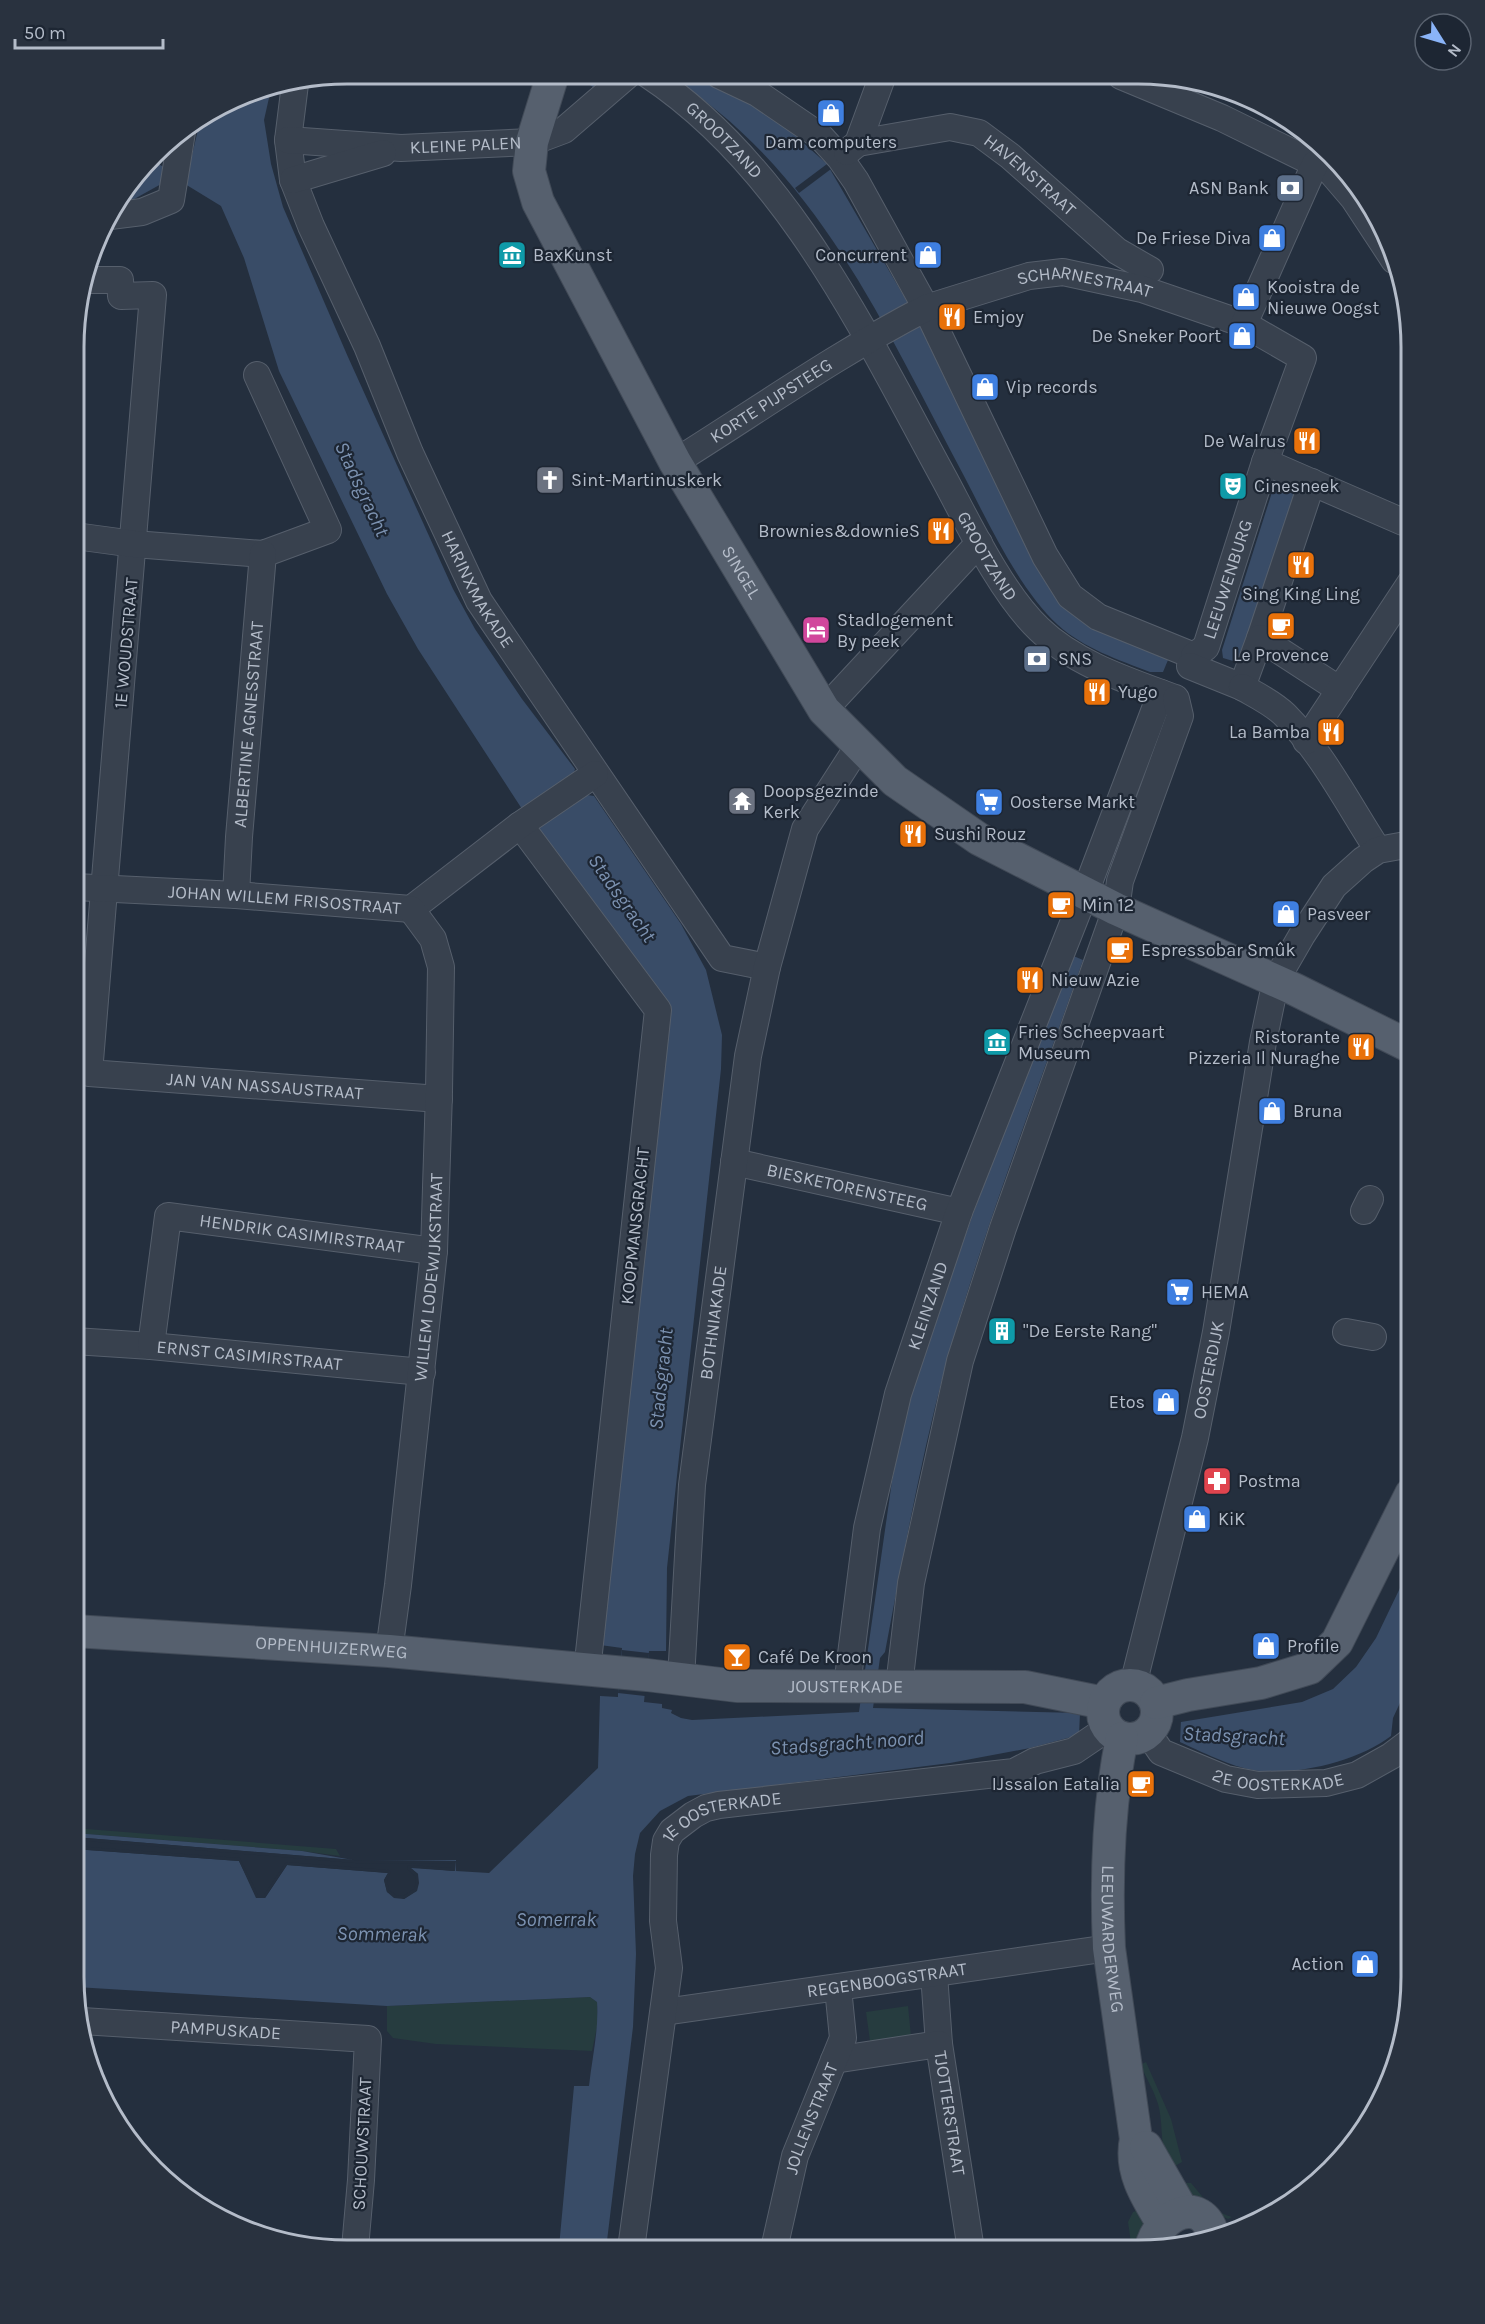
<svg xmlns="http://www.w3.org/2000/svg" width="1485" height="2324" font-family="Karla,sans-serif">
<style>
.green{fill:#263c3f}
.water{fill:#394c67}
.pier{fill:#242f3e}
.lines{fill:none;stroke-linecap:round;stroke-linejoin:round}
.minor-casing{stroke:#565f6c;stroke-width:28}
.major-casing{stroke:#414a57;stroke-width:34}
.minor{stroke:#38414e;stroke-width:26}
.major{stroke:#56606e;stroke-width:32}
.labels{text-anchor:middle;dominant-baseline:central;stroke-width:4.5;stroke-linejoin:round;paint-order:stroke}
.street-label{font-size:18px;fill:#b4bcc9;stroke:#1d2633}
.poi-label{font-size:18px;fill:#b4bcc9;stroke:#1d2633;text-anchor:start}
.water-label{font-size:20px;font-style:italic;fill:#7c92b1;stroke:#1d2633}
.rim{fill:none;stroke:#b4bcc9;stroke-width:3}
</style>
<rect width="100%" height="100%" fill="#242f3e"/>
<path class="green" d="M74,1828L336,1849L340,1856L302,1851L74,1833Z
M590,1997L597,2002L598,2022L592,2051L436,2044L393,2038L387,2031V2006Z
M908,2006L911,2036L870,2041L866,2012Z
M1146,2062L1171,2119L1182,2162L1170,2169C1159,2150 1164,2125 1158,2104C1154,2091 1146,2077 1140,2065Z
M1180,2183H1191C1205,2199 1210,2210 1232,2217L1228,2219L1189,2200Z
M1145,2208C1146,2224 1145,2240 1132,2250L1128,2222L1133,2212Z"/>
<path class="water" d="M574,74H607L593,87Z
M666,74H691L739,97L789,130L827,164L920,324L1047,579L1157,651L1168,660L1163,672H1150C1119,660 1083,648 1058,625C1020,591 988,522 964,476C884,326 817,168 666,74Z
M271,89L264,120L271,164L283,207L348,357L453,589L475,629L522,699L575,769L573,776L587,795L594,796L681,924L706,970L722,1035L721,1069L667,1568L666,1651H649L644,1702L662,1704V1708L672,1710L671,1713L681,1718L692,1720L859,1712L892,1481L906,1412L919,1367L973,1214L1071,955L1083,960C1036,1095 983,1230 945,1368C920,1462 903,1557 885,1652L880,1658L873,1708L1080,1713L1181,1722L1302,1702L1333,1689L1356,1667L1376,1638L1411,1565V1679L1393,1718L1391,1736C1359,1761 1294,1777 1253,1770C1232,1767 1200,1751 1180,1742V1740L1079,1735L1030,1748L950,1763L688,1796L660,1811L640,1833L635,1854L633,1876L636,1954L633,2027L606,2249H566L559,2247L574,2086H589C592,2058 599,2030 597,2002L590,1997L387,2006L76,1987L74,1977V1849L239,1861L257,1898H265L287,1865L388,1873L384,1880L387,1892L404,1899L416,1891L418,1874L409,1867L454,1871L455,1861L354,1860L74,1837V1833L302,1851L353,1860H456V1871L489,1873L598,1768L600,1696L618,1697V1694L622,1648L600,1645L664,1046L541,834L539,827L522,809L418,649L387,594L279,371L244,258L221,206L185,184L163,183L127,203L119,204L152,161L164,167L190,164L200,121L243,94Z
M1273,489L1295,494L1243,664L1223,658L1222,650Z"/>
<path class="pier" d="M827,164L831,169L799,193L795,188Z
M622,1650L649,1653L645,1696L618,1693Z
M1080,1713L1181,1720L1180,1742L1079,1735Z
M74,1837L354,1860L456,1861L455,1871L411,1868L418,1874L419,1883L417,1891L404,1899L394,1898L387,1892L384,1880L388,1873L287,1865L265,1898H256L239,1861L74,1849V1846L240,1858L258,1895H264L286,1862L389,1870L391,1872L387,1880L389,1890L396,1895L403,1896L414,1889L416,1883L415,1876L407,1869L408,1865L452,1868V1864L354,1863L74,1840Z"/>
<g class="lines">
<g class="minor-casing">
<g id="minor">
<path id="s1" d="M647,74C788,167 866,336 945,480C969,525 1002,594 1039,629C1075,664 1129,681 1175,698"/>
<path d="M719,75L757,93L820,136L840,158L856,181L926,308L1045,556L1070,596L1098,617L1194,656"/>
<path d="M1121,76L1222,118L1330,171L1354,199L1394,260"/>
<path id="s2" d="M295,84L288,140L293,180L311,226L367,346L410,453L479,601L722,958L767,967"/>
<path id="s3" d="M288,140L401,148L532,142L564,130L629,74"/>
<path id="s4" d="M858,143L950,127L979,133L1010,156L1117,251L1150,270"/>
<path d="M847,152L858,143L883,75"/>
<path d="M293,180L383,153"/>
<path d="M110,216L142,212L171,200L182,132"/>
<path id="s5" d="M85,280H120L121,296L153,295L89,1073L439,1099"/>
<path id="s6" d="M675,462C758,410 839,353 926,308L1029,276L1063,272L1142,289L1244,324"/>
<path d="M1265,462L1303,358L1244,324L1315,164"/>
<path d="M75,536L134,544L263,554L328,530L257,375"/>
<path d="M1260,638L1312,482"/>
<path id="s7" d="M1194,656L1206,647L1265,462L1403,522L1411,515"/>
<path d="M1190,666L1242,687L1260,638L1340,690"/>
<path d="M1242,687C1256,695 1273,703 1285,715C1321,751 1350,807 1378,850"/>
<path d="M824,710L979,543"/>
<path d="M1306,741L1411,582"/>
<path d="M520,825L658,1010L587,1671"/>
<path id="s8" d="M75,887L236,895L411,909L520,825L595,774"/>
<path id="s9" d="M236,895L239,837L263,554"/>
<path id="s10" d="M734,1162L959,1212"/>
<path d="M1364,1211L1370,1199"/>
<path d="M1346,1332L1373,1337"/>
<path id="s11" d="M74,1341L151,1346L422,1372"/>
<path id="s12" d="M151,1346L168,1216L434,1251"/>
<path id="s13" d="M389,1651L398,1585L434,1251L439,1092L441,967L433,939L411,909"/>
<path id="s14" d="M681,1679L692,1485L748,1056L767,967L805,829L859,745"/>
<path id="s15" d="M1133,1685L1195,1438L1216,1332L1263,1042L1276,980L1302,935L1334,886L1363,860L1378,850L1411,844"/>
<path id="s16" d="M847,1686L867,1528L898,1394L959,1212L1085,893L1161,693"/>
<path d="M899,1686L911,1583L960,1361L1003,1228L1116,909L1120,881L1180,716L1176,699"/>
<path id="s17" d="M1148,1733L1161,1752L1226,1779L1258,1785L1326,1783L1357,1775L1391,1756L1411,1741"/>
<path id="s18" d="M934,1974L939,2044L971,2250"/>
<path id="s19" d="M664,2012L1109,1948"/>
<path id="s20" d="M82,2021L368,2039L361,2180L355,2248"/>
<path d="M834,2060L939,2044"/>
<path id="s21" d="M631,2249L669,1968L663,1921L664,1855L666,1841L672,1831L693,1815L706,1808L719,1805L1014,1772L1035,1761L1074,1751L1108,1728"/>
<path id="s22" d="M774,2249L795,2156L843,2038L838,1988"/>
</g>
</g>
<g class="major-casing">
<g id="major">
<path id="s23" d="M553,74L532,142L529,171L538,202L675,462L824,710L895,781L979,839L1116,909L1294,989L1411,1047"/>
<path id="s24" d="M74,1631L389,1651L647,1675L737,1686L1025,1687L1104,1703"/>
<circle cx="1130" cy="1712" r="27"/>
<path d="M1156,1703L1188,1695L1261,1683L1310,1668L1337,1642L1411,1494"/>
<path id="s25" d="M1122,1738C1108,1806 1106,1879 1109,1948L1136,2139C1129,2171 1147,2198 1163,2224"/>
<path d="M1146,2147L1183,2212"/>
<path d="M1151,2248C1158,2215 1202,2193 1213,2235"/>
</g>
</g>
<use href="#minor" class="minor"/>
<use href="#major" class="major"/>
</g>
<defs>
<g id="shop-square" transform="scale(1.5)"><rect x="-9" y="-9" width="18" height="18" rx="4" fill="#3f7fe0" stroke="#1d2633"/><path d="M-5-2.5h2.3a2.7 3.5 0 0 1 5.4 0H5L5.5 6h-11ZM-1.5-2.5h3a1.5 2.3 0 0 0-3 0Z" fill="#fff"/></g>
<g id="bank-square" transform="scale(1.5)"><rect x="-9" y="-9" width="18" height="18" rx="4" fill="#5c6f8a" stroke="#1d2633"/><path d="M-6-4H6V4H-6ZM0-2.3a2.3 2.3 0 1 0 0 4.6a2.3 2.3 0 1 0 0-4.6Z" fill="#fff"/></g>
<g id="museum-square" transform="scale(1.5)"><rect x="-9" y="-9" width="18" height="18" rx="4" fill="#0f9aa8" stroke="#1d2633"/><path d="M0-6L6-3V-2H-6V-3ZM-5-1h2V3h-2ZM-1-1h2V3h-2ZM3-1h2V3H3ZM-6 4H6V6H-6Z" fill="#fff"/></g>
<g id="restaurant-square" transform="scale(1.5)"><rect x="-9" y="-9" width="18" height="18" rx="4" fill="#e8710a" stroke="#1d2633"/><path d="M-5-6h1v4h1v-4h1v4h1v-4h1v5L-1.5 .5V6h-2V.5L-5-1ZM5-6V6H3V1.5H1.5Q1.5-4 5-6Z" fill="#fff"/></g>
<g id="church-square" transform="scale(1.5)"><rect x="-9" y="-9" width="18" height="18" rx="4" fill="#6b7280" stroke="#1d2633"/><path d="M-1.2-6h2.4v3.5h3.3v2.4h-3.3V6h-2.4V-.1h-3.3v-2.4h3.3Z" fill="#fff"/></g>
<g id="theatre-square" transform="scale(1.5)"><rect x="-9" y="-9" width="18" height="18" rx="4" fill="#0f9aa8" stroke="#1d2633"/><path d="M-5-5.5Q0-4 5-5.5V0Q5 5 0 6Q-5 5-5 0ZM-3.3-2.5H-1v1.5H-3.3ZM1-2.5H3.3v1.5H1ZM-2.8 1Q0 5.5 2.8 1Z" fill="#fff"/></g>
<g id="cafe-square" transform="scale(1.5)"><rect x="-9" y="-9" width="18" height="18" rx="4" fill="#e8710a" stroke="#1d2633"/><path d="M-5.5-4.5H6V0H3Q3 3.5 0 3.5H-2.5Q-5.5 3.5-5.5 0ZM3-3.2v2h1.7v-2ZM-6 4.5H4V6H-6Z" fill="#fff"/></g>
<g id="hotel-square" transform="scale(1.5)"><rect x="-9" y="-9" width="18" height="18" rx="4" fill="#d1479c" stroke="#1d2633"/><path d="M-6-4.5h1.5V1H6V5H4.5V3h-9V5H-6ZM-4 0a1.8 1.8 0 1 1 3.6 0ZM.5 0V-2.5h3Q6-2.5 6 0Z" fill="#fff"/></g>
<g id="temple-square" transform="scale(1.5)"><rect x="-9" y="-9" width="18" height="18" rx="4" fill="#6b7280" stroke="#1d2633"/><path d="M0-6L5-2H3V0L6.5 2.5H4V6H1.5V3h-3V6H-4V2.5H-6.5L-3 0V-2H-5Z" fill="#fff"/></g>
<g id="supermarket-square" transform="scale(1.5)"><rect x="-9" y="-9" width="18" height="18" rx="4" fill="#3f7fe0" stroke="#1d2633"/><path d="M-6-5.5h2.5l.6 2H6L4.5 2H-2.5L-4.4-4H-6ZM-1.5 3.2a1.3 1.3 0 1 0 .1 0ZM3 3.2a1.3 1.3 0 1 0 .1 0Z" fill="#fff"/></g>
<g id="building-square" transform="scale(1.5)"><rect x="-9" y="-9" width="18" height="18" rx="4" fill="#0f9aa8" stroke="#1d2633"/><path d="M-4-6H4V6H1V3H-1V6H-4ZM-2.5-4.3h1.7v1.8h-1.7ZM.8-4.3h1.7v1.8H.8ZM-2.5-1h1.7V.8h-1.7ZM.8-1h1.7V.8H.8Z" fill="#fff"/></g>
<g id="pharmacy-square" transform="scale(1.5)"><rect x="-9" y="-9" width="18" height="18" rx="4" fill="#e0444e" stroke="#1d2633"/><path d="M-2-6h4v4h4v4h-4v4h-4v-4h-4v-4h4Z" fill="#fff"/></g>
<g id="bar-square" transform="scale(1.5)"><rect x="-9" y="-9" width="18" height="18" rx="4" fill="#e8710a" stroke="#1d2633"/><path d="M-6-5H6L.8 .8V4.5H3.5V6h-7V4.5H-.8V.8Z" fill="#fff"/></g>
</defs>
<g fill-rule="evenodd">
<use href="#shop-square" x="831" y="113"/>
<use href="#bank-square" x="1290" y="188"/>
<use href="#shop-square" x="1272" y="238"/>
<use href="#museum-square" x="512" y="255"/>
<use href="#shop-square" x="928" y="255"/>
<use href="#shop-square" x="1246" y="297"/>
<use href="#restaurant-square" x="952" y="317"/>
<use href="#shop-square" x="1242" y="336"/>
<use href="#shop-square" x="985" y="387"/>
<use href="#restaurant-square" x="1307" y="441"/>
<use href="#church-square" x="550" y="480"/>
<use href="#theatre-square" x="1233" y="486"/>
<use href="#restaurant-square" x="941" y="531"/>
<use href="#restaurant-square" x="1301" y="565"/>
<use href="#cafe-square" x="1281" y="626"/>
<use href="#hotel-square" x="816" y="630"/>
<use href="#bank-square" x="1037" y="659"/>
<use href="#restaurant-square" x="1097" y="692"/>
<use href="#restaurant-square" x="1331" y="732"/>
<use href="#temple-square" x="742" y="801"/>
<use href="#supermarket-square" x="989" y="802"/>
<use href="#restaurant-square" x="913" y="834"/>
<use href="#cafe-square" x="1061" y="905"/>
<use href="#shop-square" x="1286" y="914"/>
<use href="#cafe-square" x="1120" y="950"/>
<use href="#restaurant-square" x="1030" y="980"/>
<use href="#museum-square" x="997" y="1042"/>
<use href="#restaurant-square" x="1361" y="1047"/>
<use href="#shop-square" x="1272" y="1111"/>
<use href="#supermarket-square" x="1180" y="1292"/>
<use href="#building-square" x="1002" y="1331"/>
<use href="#shop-square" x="1166" y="1402"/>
<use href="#pharmacy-square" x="1217" y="1481"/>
<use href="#shop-square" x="1197" y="1519"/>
<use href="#shop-square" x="1266" y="1646"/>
<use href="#bar-square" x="737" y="1657"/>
<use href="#cafe-square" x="1141" y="1784"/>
<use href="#shop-square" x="1365" y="1964"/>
</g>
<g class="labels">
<g class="street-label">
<text stroke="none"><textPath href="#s1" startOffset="102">GROOTZAND</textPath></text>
<text stroke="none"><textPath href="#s3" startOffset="178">KLEINE PALEN</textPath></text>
<text stroke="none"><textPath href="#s4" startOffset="189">HAVENSTRAAT</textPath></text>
<text stroke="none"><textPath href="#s6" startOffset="459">SCHARNESTRAAT</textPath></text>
<text stroke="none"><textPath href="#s6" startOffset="114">KORTE PIJPSTEEG</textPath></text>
<text stroke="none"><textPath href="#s1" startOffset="596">GROOTZAND</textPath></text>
<text stroke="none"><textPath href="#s23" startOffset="555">SINGEL</textPath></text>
<text stroke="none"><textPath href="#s7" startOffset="86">LEEUWENBURG</textPath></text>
<text stroke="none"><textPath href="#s2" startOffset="546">HARINXMAKADE</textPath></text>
<text transform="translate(126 643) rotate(-85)">1E WOUDSTRAAT</text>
<text stroke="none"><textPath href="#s9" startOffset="171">ALBERTINE AGNESSTRAAT</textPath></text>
<text stroke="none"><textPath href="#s8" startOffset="210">JOHAN WILLEM FRISOSTRAAT</textPath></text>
<text stroke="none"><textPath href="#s5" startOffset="1040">JAN VAN NASSAUSTRAAT</textPath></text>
<text stroke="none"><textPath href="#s10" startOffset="116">BIESKETORENSTEEG</textPath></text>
<text transform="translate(635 1226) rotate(-84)">KOOPMANSGRACHT</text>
<text stroke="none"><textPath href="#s12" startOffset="266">HENDRIK CASIMIRSTRAAT</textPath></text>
<text stroke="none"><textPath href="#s13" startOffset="376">WILLEM LODEWIJKSTRAAT</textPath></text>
<text stroke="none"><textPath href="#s16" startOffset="390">KLEINZAND</textPath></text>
<text stroke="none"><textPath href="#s14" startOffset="358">BOTHNIAKADE</textPath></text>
<text stroke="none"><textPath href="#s11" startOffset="176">ERNST CASIMIRSTRAAT</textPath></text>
<text stroke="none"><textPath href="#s15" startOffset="324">OOSTERDIJK</textPath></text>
<text stroke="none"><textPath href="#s24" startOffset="258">OPPENHUIZERWEG</textPath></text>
<text stroke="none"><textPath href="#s24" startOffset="774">JOUSTERKADE</textPath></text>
<text stroke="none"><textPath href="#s17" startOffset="146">2E OOSTERKADE</textPath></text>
<text stroke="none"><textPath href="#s21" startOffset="476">1E OOSTERKADE</textPath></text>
<text stroke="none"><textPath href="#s25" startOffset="202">LEEUWARDERWEG</textPath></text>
<text stroke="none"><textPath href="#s19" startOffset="225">REGENBOOGSTRAAT</textPath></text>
<text stroke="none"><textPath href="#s20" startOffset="144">PAMPUSKADE</textPath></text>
<text stroke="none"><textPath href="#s18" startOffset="140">TJOTTERSTRAAT</textPath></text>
<text stroke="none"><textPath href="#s22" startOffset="136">JOLLENSTRAAT</textPath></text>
<text transform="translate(362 2144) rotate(-87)">SCHOUWSTRAAT</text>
</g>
<g class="poi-label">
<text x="831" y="142" text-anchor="middle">Dam computers</text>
<text x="1269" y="188" text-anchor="end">ASN Bank</text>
<text x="1251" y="238" text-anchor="end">De Friese Diva</text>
<text x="533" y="255">BaxKunst</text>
<text x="907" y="255" text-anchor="end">Concurrent</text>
<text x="1267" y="287">Kooistra de<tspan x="1267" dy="21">Nieuwe Oogst</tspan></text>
<text x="973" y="317">Emjoy</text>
<text x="1221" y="336" text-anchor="end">De Sneker Poort</text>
<text x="1006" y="387">Vip records</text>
<text x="1286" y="441" text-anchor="end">De Walrus</text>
<text x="571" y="480">Sint-Martinuskerk</text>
<text x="1254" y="486">Cinesneek</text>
<text x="920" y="531" text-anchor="end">Brownies&amp;downieS</text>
<text x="1301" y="594" text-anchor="middle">Sing King Ling</text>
<text x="837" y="620">Stadlogement<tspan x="837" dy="21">By peek</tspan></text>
<text x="1281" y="655" text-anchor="middle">Le Provence</text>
<text x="1058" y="659">SNS</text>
<text x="1118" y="692">Yugo</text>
<text x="1310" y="732" text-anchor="end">La Bamba</text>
<text x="763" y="791">Doopsgezinde<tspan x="763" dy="21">Kerk</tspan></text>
<text x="1010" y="802">Oosterse Markt</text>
<text x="934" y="834">Sushi Rouz</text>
<text x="1082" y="905">Min 12</text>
<text x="1307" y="914">Pasveer</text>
<text x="1141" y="950">Espressobar Smûk</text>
<text x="1051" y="980">Nieuw Azie</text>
<text x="1018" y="1032">Fries Scheepvaart<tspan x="1018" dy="21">Museum</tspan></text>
<text x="1340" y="1037" text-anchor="end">Ristorante<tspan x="1340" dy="21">Pizzeria Il Nuraghe</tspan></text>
<text x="1293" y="1111">Bruna</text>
<text x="1201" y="1292">HEMA</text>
<text x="1023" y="1331">"De Eerste Rang"</text>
<text x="1145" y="1402" text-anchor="end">Etos</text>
<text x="1238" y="1481">Postma</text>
<text x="1218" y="1519">KiK</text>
<text x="1287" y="1646">Profile</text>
<text x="758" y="1657">Café De Kroon</text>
<text x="1120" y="1784" text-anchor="end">IJssalon Eatalia</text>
<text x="1344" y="1964" text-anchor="end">Action</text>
</g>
<g class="water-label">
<text transform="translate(362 489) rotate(65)">Stadsgracht</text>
<text transform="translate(622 898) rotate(55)">Stadsgracht</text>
<text transform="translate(661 1379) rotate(-84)">Stadsgracht</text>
<text transform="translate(1234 1736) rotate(3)">Stadsgracht</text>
<text transform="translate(847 1743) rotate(-4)">Stadsgracht noord</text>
<text x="556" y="1919">Somerrak</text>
<text transform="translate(382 1934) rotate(1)">Sommerak</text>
</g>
</g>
<path d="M0 0H1485V2324H0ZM347 84H1138A263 263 0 0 1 1401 347V1977A263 263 0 0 1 1138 2240H347A263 263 0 0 1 84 1977V347A263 263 0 0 1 347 84Z" fill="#29323f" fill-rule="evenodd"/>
<path class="rim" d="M347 84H1138A263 263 0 0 1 1401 347V1977A263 263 0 0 1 1138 2240H347A263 263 0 0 1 84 1977V347A263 263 0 0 1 347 84Z"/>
<g transform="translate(1443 42) rotate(127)"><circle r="28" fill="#1d2633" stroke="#59626f" stroke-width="1.5"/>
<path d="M0-4.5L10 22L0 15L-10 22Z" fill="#8ab4f8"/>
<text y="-9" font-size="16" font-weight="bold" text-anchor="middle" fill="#b4bcc9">N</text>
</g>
<path d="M15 39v9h148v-9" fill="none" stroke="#b4bcc9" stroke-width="3"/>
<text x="24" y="39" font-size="18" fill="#b4bcc9" stroke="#1d2633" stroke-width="4.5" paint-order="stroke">50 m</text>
</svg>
